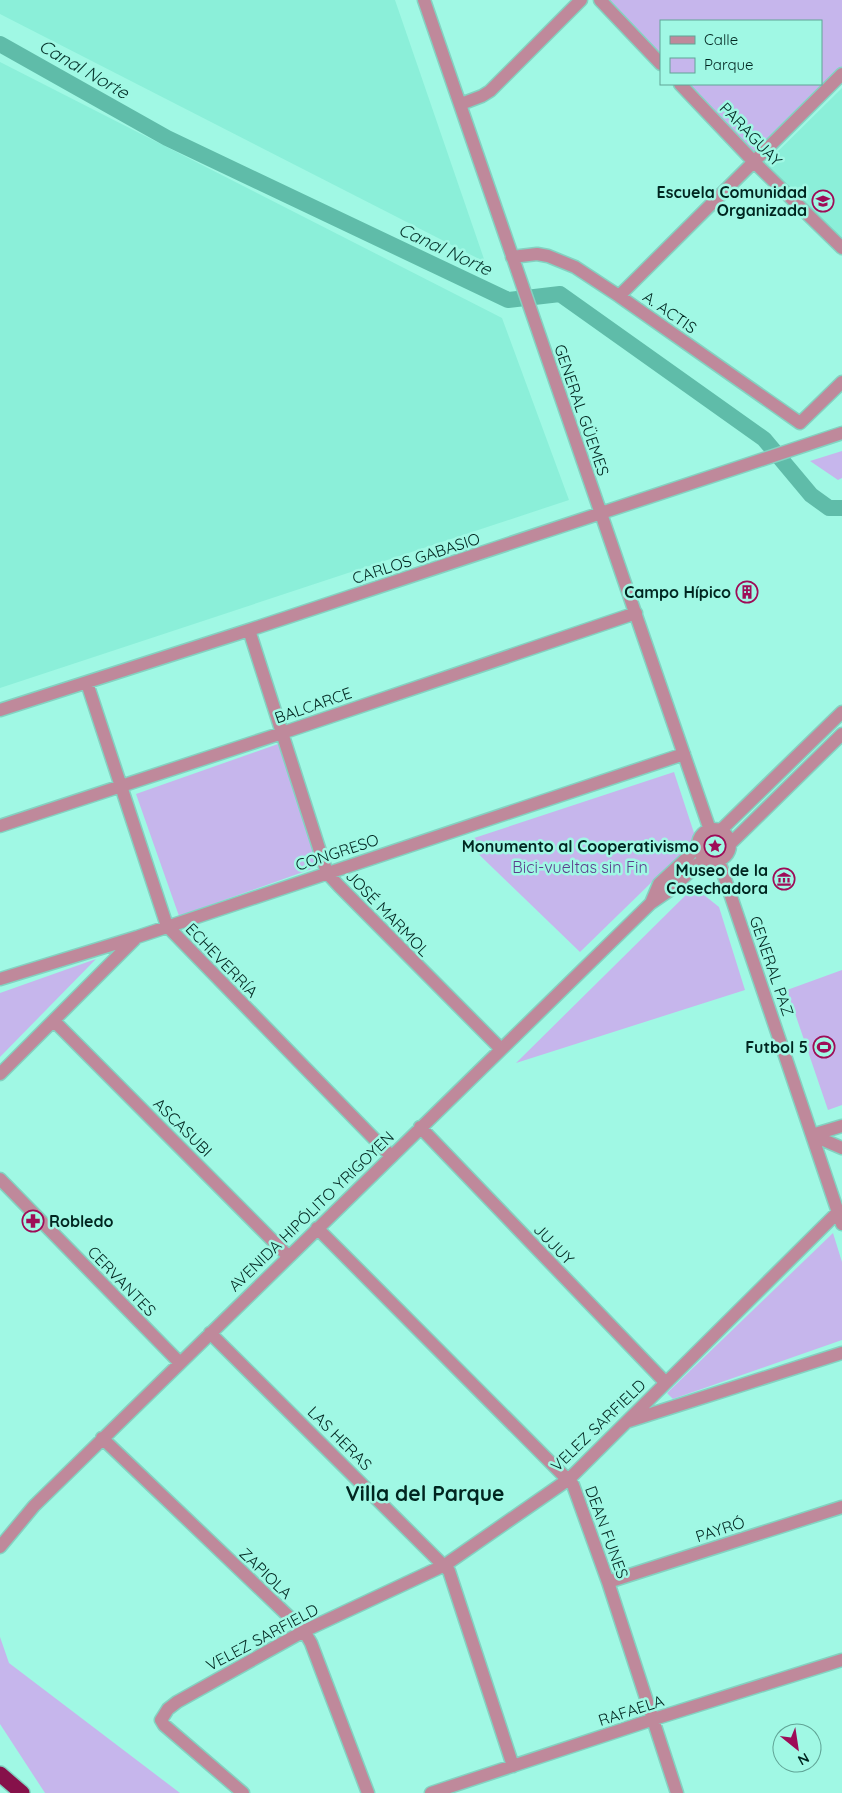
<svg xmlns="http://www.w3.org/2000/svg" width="842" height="1793" font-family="Quicksand,sans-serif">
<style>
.built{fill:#8befd9}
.green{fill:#c6b6ec}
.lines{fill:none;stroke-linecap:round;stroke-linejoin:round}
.canal{stroke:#5fbca9;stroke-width:16}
.minor-casing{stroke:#83d2c1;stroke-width:15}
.highway-casing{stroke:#83d2c1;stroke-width:18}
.minor{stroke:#bf899b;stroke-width:12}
.highway{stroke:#86114a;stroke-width:15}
.labels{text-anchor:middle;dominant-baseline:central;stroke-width:5;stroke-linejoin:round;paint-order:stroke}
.street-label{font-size:16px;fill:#002620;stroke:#a0f8e4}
.poi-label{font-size:16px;font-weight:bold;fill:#002620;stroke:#a0f8e4;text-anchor:end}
.park-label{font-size:16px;fill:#5c408d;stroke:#a0f8e4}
.water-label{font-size:18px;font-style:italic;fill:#07352d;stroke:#a0f8e4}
.district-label{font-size:21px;font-weight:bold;fill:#002620;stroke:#a0f8e4}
</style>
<rect width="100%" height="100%" fill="#a0f8e4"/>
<path class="built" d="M0,0H395L485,262L0,14Z
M0,62L502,318L569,500L0,688Z
M842,88V240L766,163Z"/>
<path class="green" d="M600,0H842V74L754,162L680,84H821V21H661V64Z
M842,451V478L838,480L810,461Z
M278,744L320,866L179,916L136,794Z
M674,772L696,839L580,952L465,841Z
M694,887L719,907L745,990L516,1063Z
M96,959L0,1057V993Z
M842,970V1105L828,1110L787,990Z
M833,1233L842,1262V1340L673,1399L667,1393Z
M0,1637L9,1663L180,1793H45L0,1724Z"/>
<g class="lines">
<path class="canal" d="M0,44L167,138L508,300L560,294L764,439L811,495L829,508H842"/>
<g class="minor-casing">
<path id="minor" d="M424,0L710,830
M600,0L661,64
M680,84L754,162L842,248
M461,104L482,96L490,91L581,0
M512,257L537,254L548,256L575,267L619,296L800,423
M619,296L842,74
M800,423L842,382
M249,630L327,873L339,886L501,1049
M87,683L167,926L391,1156
M0,710L249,630L842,433
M0,826L282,733L636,613
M698 845a16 16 0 1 1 32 0a16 16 0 1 1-32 0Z
M721,830L842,712
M731,843L842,734
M719,861L842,1224
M651,903L659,884L687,858L698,844
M0,979L137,937L684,754
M54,1021L288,1256
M0,1074L135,939
M420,1127L665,1382
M812,1135L842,1148
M812,1135L842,1126
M0,1179L180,1363
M317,1228L573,1485L608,1582L677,1793
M210,1333L449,1571L513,1766
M629,1421L842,1353
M102,1438L304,1631L311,1643L368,1793
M0,1547L34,1506L651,903L670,890L698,864L707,860
M608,1582L842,1507
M243,1793L164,1725L161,1720L168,1709L177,1702L304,1631L445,1565L569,1479L838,1212
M431,1793L654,1719L842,1660"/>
</g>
<g class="highway-casing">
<path id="highway" d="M0,1774L22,1793"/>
</g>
<use href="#minor" class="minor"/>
<use href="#highway" class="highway"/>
</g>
<defs>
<g id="school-ring" transform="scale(1.125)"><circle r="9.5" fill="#a0f8e4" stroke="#9e0c57" stroke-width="1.5"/><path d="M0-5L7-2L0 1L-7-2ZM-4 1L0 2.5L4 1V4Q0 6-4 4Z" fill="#9e0c57"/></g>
<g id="building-ring" transform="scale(1.125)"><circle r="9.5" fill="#a0f8e4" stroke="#9e0c57" stroke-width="1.5"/><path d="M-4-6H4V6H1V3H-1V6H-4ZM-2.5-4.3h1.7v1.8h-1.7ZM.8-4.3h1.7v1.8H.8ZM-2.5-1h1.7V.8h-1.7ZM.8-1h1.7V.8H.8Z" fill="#9e0c57"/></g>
<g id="sight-ring" transform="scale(1.125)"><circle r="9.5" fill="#a0f8e4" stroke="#9e0c57" stroke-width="1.5"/><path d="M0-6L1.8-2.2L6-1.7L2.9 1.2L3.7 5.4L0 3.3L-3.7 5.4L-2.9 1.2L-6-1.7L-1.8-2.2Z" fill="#9e0c57"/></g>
<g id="museum-ring" transform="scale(1.125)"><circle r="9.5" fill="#a0f8e4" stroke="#9e0c57" stroke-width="1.5"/><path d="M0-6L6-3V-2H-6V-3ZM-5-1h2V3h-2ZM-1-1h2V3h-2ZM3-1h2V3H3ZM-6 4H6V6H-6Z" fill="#9e0c57"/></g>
<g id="stadium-ring" transform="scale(1.125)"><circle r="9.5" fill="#a0f8e4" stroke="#9e0c57" stroke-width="1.5"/><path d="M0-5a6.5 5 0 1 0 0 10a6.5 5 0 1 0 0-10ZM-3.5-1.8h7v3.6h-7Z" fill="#9e0c57"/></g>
<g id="pharmacy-ring" transform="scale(1.125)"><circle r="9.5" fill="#a0f8e4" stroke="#9e0c57" stroke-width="1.5"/><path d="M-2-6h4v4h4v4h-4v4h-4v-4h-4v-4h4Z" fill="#9e0c57"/></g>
</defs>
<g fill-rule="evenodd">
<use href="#school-ring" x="823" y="201"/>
<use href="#building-ring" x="747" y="592"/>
<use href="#sight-ring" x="715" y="846"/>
<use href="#museum-ring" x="784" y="879"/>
<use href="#stadium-ring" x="824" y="1047"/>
<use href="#pharmacy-ring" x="33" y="1221"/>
</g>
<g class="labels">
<g class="street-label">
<text transform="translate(751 134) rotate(46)">PARAGUAY</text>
<text transform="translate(670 312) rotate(35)">A. ACTIS</text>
<text transform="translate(582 410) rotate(71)">GENERAL GÜEMES</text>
<text transform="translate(416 558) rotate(-18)">CARLOS GABASIO</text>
<text transform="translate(313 705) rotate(-19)">BALCARCE</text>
<text transform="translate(337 852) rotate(-18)">CONGRESO</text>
<text transform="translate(388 913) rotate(46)">JOSÉ MARMOL</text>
<text transform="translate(222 960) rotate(46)">ECHEVERRÍA</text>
<text transform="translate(772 966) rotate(71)">GENERAL PAZ</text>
<text transform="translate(183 1127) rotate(45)">ASCASUBI</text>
<text transform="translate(311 1211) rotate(-44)">AVENIDA HIPÓLITO YRIGOYEN</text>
<text transform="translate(554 1244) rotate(46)">JUJUY</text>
<text transform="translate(122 1281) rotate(46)">CERVANTES</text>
<text transform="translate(598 1425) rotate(-44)">VELEZ SARFIELD</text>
<text transform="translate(340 1438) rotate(45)">LAS HERAS</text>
<text transform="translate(720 1529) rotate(-18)">PAYRÓ</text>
<text transform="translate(607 1532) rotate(70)">DEAN FUNES</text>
<text transform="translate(266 1573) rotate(44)">ZAPIOLA</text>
<text transform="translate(262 1637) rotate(-28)">VELEZ SARFIELD</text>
<text transform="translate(631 1710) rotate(-18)">RAFAELA</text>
</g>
<g class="poi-label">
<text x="807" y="192">Escuela Comunidad<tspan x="807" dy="18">Organizada</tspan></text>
<text x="731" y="592">Campo Hípico</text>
<text x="699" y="846">Monumento al Cooperativismo</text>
<text x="768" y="870">Museo de la<tspan x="768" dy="18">Cosechadora</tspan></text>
<text x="808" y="1047">Futbol 5</text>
<text x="49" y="1221" text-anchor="start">Robledo</text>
</g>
<g class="park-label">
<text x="580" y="867">Bici-vueltas sin Fin</text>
</g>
<g class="water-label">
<text transform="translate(84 69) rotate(30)">Canal Norte</text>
<text transform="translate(445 249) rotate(25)">Canal Norte</text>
</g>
<g class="district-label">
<text x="425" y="1493">Villa del Parque</text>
</g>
</g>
<rect x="660" y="20" width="162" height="65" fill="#a0f8e4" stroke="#60a496"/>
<rect x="670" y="36" width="25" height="8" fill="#bf899b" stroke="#60a496"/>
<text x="704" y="45" font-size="15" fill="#002620">Calle</text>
<rect x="670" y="58" width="25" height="15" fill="#c6b6ec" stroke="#60a496"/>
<text x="704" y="70" font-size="15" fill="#002620">Parque</text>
<g transform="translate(797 1748) rotate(150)"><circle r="24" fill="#a0f8e4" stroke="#60a496"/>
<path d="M0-4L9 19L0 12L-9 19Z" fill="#9e0c57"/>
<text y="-8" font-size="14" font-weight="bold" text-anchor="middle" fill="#002620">N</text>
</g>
</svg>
